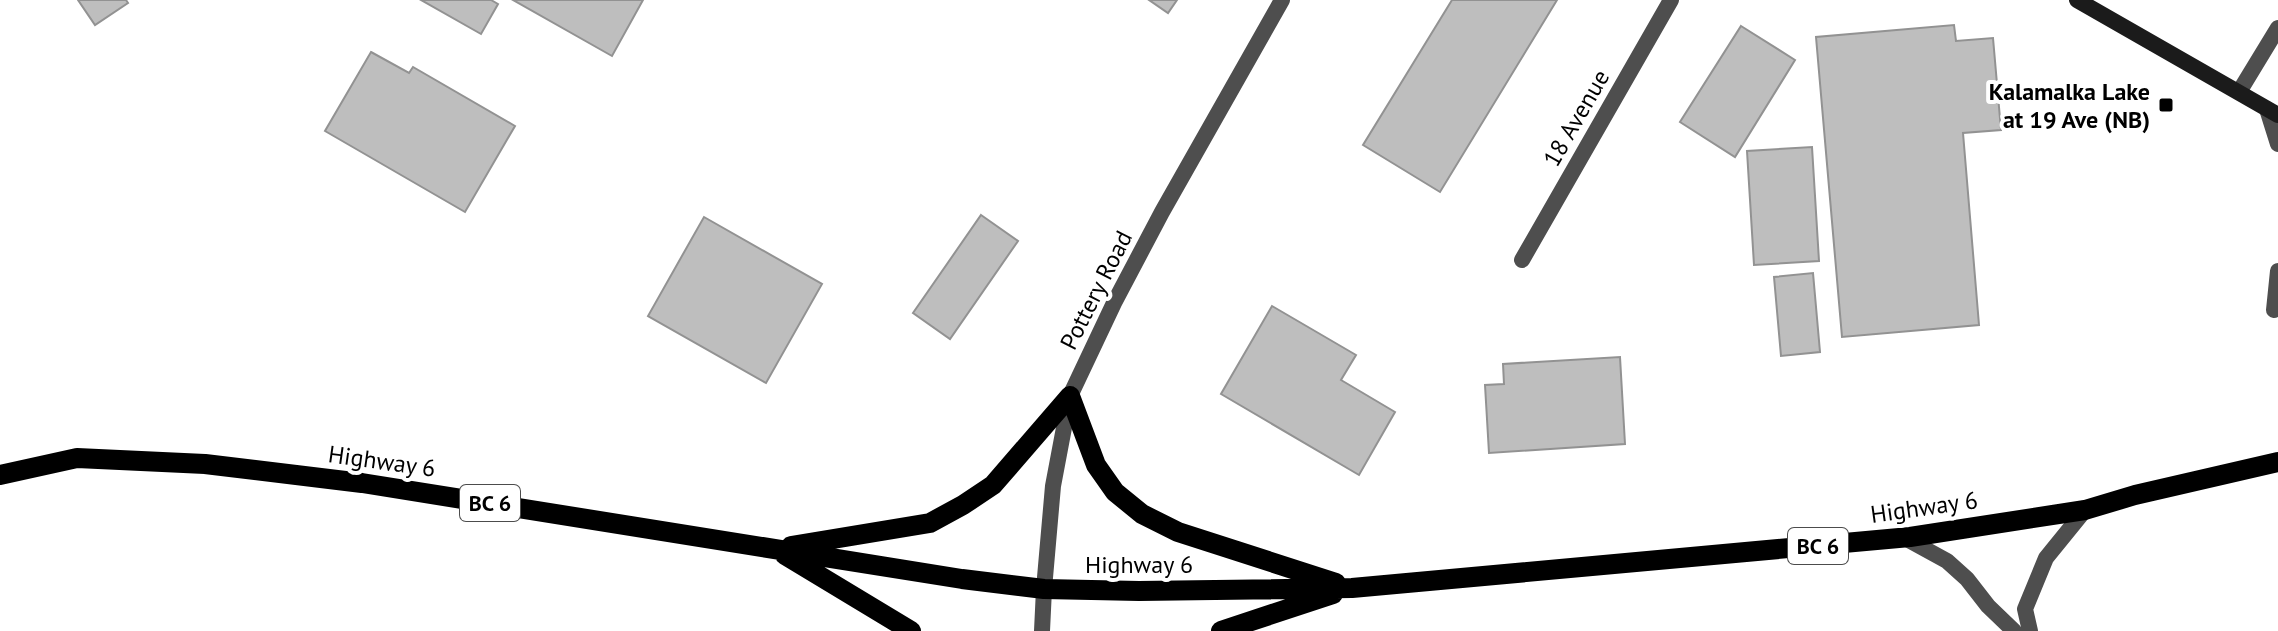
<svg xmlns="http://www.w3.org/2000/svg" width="2278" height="631" font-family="'PT Sans',sans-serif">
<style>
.building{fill:#bebebe;stroke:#929292;stroke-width:2}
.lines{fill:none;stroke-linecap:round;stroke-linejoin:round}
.service{stroke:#4e4e4e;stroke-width:16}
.minor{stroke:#4e4e4e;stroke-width:16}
.tertiary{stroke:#4e4e4e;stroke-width:16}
.secondary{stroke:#1b1b1b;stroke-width:16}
.primary{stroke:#000;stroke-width:20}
.poi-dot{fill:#000;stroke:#fff;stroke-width:3}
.labels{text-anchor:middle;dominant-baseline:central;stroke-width:8;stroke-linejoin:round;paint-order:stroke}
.shield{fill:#fff;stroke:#4c4c4c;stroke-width:2}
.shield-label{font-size:22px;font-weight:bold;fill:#000}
.poi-label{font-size:24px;font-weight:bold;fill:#000;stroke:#fff;text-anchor:end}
.street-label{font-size:24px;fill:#000;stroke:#fff}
</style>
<rect width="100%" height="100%" fill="#fff"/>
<path class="building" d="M78,0H126L128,3L95,25Z
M421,0H491L498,4L481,34Z
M513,0H643L612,56Z
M1149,0H1177L1168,13Z
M1452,0H1557L1440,192L1363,145Z
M1954,25L1956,41L1993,38L2001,130L1963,133L1979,325L1842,337L1816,37Z
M1741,26L1795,60L1735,157L1680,122Z
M371,52L409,73L413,67L515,126L465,212L325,131Z
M1812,147L1819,261L1754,265L1747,151Z
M981,215L1018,241L950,339L913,313Z
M704,217L822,284L766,383L648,316Z
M1813,273L1820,352L1781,356L1774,277Z
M1272,306L1356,355L1341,380L1395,412L1359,475L1221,394Z
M1620,357L1625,444L1489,453L1485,385L1504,384L1503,364Z"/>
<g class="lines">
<path class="service" d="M2267,109L2278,144
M2274,310L2278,271
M1905,538L1947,561L1967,579L1988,606L2014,631
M2030,631L2025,609L2046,558L2085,510"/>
<path class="minor" d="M2239,92L2278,28
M1522,260L1671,0
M1044,589L1053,486L1070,396L1114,303L1162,212L1282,0"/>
<path class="tertiary" d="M1042,631L1044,589"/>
<path class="secondary" d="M2077,0L2278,115"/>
<path class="primary" d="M0,475L77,458L205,464L362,483L962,579L1044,589L1139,591L1352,588L1910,537L2085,510L2135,495L2278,462
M791,546L930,523L963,505L993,485L1070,396L1096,465L1115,492L1142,514L1178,532L1336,583
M785,555L911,631
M1221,631L1333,594"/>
</g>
<rect class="poi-dot" x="2158" y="97" width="16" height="16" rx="4"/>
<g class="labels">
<g class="shield">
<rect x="460" y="485" width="60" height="36" rx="6"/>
<rect x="1788" y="528" width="60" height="36" rx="6"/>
</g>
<g class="shield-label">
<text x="490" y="503">BC 6</text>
<text x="1818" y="546">BC 6</text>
</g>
<g class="poi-label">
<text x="2150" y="91">Kalamalka Lake<tspan x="2150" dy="28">at 19 Ave (NB)</tspan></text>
</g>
<g class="street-label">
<text transform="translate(1576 118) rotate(-60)">18 Avenue</text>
<text transform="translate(1096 290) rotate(-63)">Pottery Road</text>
<text transform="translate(382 461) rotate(8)">Highway 6</text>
<text transform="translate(1924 507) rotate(-8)">Highway 6</text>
<text x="1139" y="564">Highway 6</text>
</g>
</g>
</svg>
